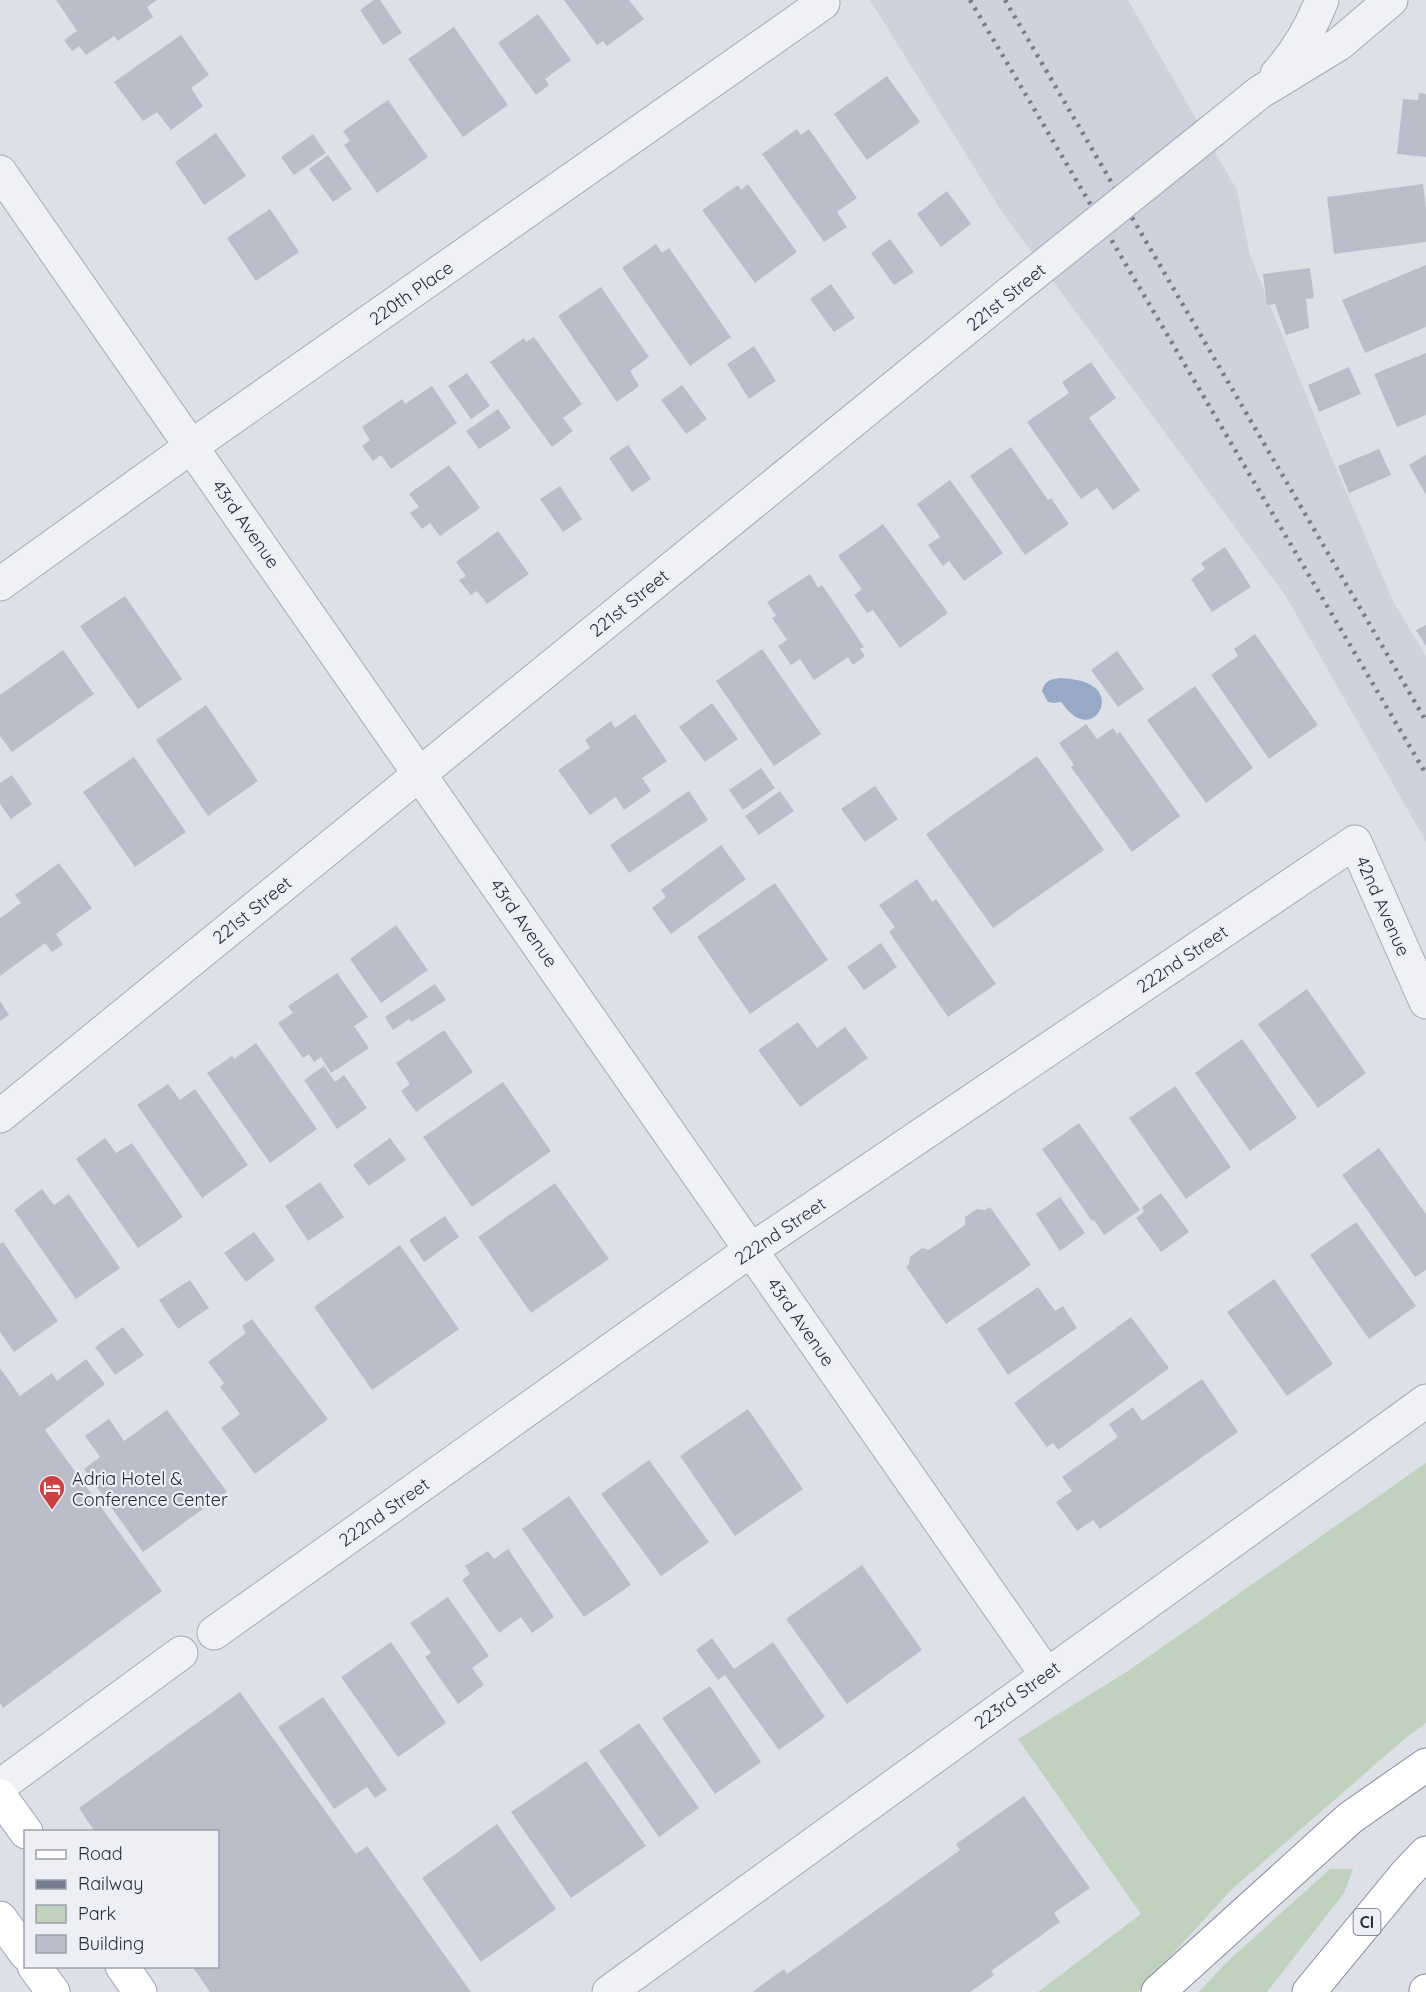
<svg xmlns="http://www.w3.org/2000/svg" width="1426" height="1992" font-family="Quicksand,sans-serif">
<style>
.built{fill:#cfd2dc}
.green{fill:#c0d1be}
.water{fill:#98a8c7}
.building{fill:#bbbeca}
.lines{fill:none;stroke-linecap:round;stroke-linejoin:round}
.minor-casing{stroke:#a6aab4;stroke-width:35}
.primary-casing{stroke:#9da2b2;stroke-width:35}
.motorway-casing{stroke:#858b9d;stroke-width:35}
.minor{stroke:#f0f1f5;stroke-width:33}
.primary{stroke:#fff;stroke-width:33}
.motorway{stroke:#fff;stroke-width:33}
.rail{stroke:#777d90;stroke-width:4.5;stroke-dasharray:3 6;stroke-linecap:butt}
.minor-bridge-casing{stroke:#a6aab4;stroke-width:35;stroke-linecap:butt}
.minor-bridge{stroke:#f0f1f5;stroke-width:33}
.labels{text-anchor:middle;dominant-baseline:central;stroke-width:4.5;stroke-linejoin:round;paint-order:stroke}
.shield{fill:#edeff5;stroke:#626674;stroke-width:1.5}
.shield-label{font-size:16px;font-weight:bold;fill:#272c3d}
.street-label{font-size:18px;fill:#272c3d;stroke:#edeff5}
.poi-label{font-size:18px;fill:#272c3d;stroke:#edeff5;text-anchor:start}
</style>
<rect width="100%" height="100%" fill="#dde0e7"/>
<path class="built" d="M870,0H1128L1237,190L1250,255L1332,459L1394,603L1426,656V842L1285,595L1002,212Z"/>
<path class="green" d="M1426,1463V1723L1408,1736L1232,1889L1138,1992H1038L1141,1914L1018,1739L1128,1671Z
M1330,1869H1353L1344,1893L1267,1992H1199L1228,1961Z"/>
<path class="water" d="M1061,678C1072,679 1085,680 1094,687C1111,699 1098,727 1078,718C1071,715 1066,708 1061,702L1054,703L1048,702L1042,691C1045,680 1051,679 1061,678Z"/>
<path class="building" d="M56,0H157L147,7L153,17L118,41L114,36L86,55L79,46L72,51L64,40L77,31Z
M374,0H380L402,33L383,45L360,10Z
M564,0H629L644,19L607,46L603,41L597,45Z
M538,14L571,60L545,79L549,85L536,95L498,43Z
M454,27L508,105L463,137L408,59Z
M181,35L209,75L191,88L203,106L171,130L157,112L143,121L114,82Z
M887,76L920,122L867,160L834,114Z
M1419,93L1426,94V157L1397,154L1403,99L1418,100Z
M388,100L428,157L377,193L344,145L350,141L343,131Z
M797,129L801,135L809,129L857,198L837,212L847,227L824,242L762,154Z
M216,133L246,176L204,205L175,162Z
M313,134L326,153L294,175L281,157Z
M328,155L352,189L333,202L309,169Z
M748,184L797,252L755,283L702,210L738,185L741,190Z
M1423,184L1426,208V242L1334,254L1327,197Z
M947,191L971,224L941,247L917,214Z
M270,209L299,252L256,281L227,238Z
M890,239L914,272L894,285L871,253Z
M656,244L662,253L669,248L731,337L690,366L622,268Z
M1426,265V327L1365,353L1342,300Z
M1310,268L1314,298L1306,299L1309,328L1286,335L1275,304L1267,305L1263,274Z
M831,284L855,318L834,332L810,299Z
M601,287L649,357L630,371L639,386L617,402L558,316Z
M534,337L582,404L563,418L573,431L552,447L490,362L524,338L526,342Z
M754,346L776,381L749,399L727,364Z
M1426,353V415L1397,427L1374,374Z
M1091,362L1116,398L1089,418L1140,490L1113,510L1097,488L1081,499L1027,422L1069,393L1062,382Z
M1349,367L1361,394L1319,412L1308,385Z
M467,373L490,406L471,419L448,386Z
M682,385L707,419L686,434L661,400Z
M432,386L457,423L391,469L381,455L373,461L362,446L370,440L362,427L402,399L405,404Z
M498,409L511,428L479,449L466,431Z
M628,445L651,479L632,492L609,458Z
M1011,447L1048,500L1051,498L1069,524L1025,555L970,476Z
M1379,449L1391,475L1349,493L1338,466Z
M1426,455V495L1409,465Z
M449,465L480,508L440,536L430,523L422,529L410,513L419,507L409,494Z
M950,480L1003,553L964,581L949,561L943,566L928,545L940,537L917,504Z
M560,486L582,519L563,532L540,499Z
M883,524L948,613L900,648L873,610L867,613L854,595L862,589L838,556Z
M498,531L529,574L487,604L477,591L471,595L459,580L466,576L456,562Z
M1225,547L1251,587L1212,612L1191,579L1205,569L1201,563Z
M810,574L818,588L822,585L864,647L860,649L865,656L853,665L848,657L814,680L800,659L791,665L778,646L787,640L772,618L776,616L767,602Z
M125,596L182,679L138,709L80,626Z
M1426,625V646L1416,630Z
M1255,634L1318,725L1269,759L1211,675L1238,656L1234,649Z
M762,649L821,734L774,766L716,681Z
M63,650L94,694L12,752L0,736V695Z
M1117,651L1144,689L1118,707L1091,670Z
M1195,686L1253,768L1206,803L1147,720Z
M712,703L738,739L705,762L679,727Z
M206,705L258,781L208,816L156,740Z
M635,714L667,761L642,778L651,791L624,810L616,797L590,815L558,770L590,748L585,740L611,721L615,728Z
M1086,724L1097,739L1113,728L1117,734L1120,732L1180,816L1132,852L1071,767L1074,765L1059,743Z
M1037,756L1104,850L993,928L926,834Z
M134,757L186,832L135,867L83,792Z
M761,768L775,788L743,810L729,790Z
M12,775L32,804L11,819L0,804V783Z
M875,786L898,819L865,842L841,809Z
M689,791L708,820L629,873L610,845Z
M780,791L794,811L759,835L745,816Z
M721,845L746,879L671,934L652,908L666,897L661,890Z
M59,863L92,908L56,934L63,945L52,952L45,943L0,976V918L21,903L15,895Z
M917,879L932,902L936,899L996,984L948,1017L889,932L895,927L879,905Z
M775,883L828,960L750,1014L697,937Z
M396,925L428,970L381,1003L350,959Z
M881,943L897,967L864,990L847,967Z
M337,973L368,1017L354,1026L369,1048L331,1073L321,1057L314,1062L309,1054L303,1058L278,1023L293,1013L288,1006Z
M435,984L446,1000L411,1022L409,1019L393,1030L385,1017Z
M1307,989L1366,1073L1318,1108L1258,1024Z
M0,1001L9,1015L0,1021Z
M798,1022L817,1048L845,1027L868,1058L800,1107L758,1050Z
M444,1030L473,1072L416,1112L401,1091L410,1084L396,1063Z
M1242,1039L1297,1118L1250,1151L1195,1073Z
M256,1043L317,1129L270,1163L207,1073L232,1056L234,1059Z
M324,1066L335,1082L344,1075L367,1108L337,1129L304,1080Z
M503,1082L551,1151L472,1207L423,1137Z
M168,1084L180,1100L195,1089L248,1165L202,1198L137,1105Z
M1175,1086L1231,1167L1186,1199L1129,1118Z
M1079,1123L1140,1210L1104,1235L1094,1220L1092,1221L1042,1149Z
M105,1138L116,1153L132,1143L183,1217L138,1248L76,1159Z
M390,1138L406,1160L369,1186L353,1165Z
M1379,1148L1426,1214V1270L1415,1277L1342,1175Z
M320,1182L344,1217L308,1241L285,1206Z
M555,1183L609,1259L531,1313L478,1237Z
M42,1189L54,1205L69,1194L120,1268L76,1299L14,1210Z
M1161,1193L1189,1232L1161,1252L1136,1218L1144,1212L1142,1207Z
M1060,1197L1085,1233L1060,1251L1036,1214Z
M990,1207L1031,1265L946,1324L906,1267L909,1264L910,1257L922,1248L929,1250L965,1225V1217L977,1209L985,1210Z
M445,1216L459,1237L424,1262L409,1240Z
M1356,1222L1416,1306L1369,1339L1310,1255Z
M254,1232L275,1260L246,1282L224,1253Z
M3,1242L58,1321L14,1352L0,1332V1244Z
M400,1245L459,1329L372,1390L314,1307Z
M1274,1279L1333,1364L1287,1396L1227,1312Z
M190,1280L209,1308L178,1329L159,1300Z
M1038,1287L1055,1311L1063,1306L1077,1328L1008,1375L977,1329Z
M1131,1317L1169,1368L1058,1450L1053,1443L1047,1447L1014,1403Z
M252,1319L328,1419L255,1474L221,1428L240,1414L220,1387L224,1383L208,1362L246,1333L242,1326Z
M123,1327L144,1355L115,1375L95,1347Z
M86,1359L105,1384L45,1430L162,1591L3,1708L0,1703V1368L20,1396L52,1373L57,1381Z
M1202,1379L1238,1432L1100,1529L1093,1520L1077,1531L1056,1502L1072,1491L1062,1477L1118,1437L1109,1424L1133,1407L1142,1421Z
M748,1409L803,1489L735,1536L680,1456Z
M167,1410L227,1492L143,1552L84,1469L100,1457L85,1436L109,1419L124,1441Z
M649,1460L709,1542L661,1576L601,1494Z
M569,1496L631,1585L584,1617L522,1529Z
M508,1549L554,1617L532,1633L521,1617L499,1633L462,1580L470,1574L465,1566L488,1551L494,1559Z
M862,1565L922,1650L847,1704L786,1619Z
M448,1597L489,1656L472,1668L484,1685L458,1704L425,1657L431,1653L410,1623Z
M712,1638L734,1669L773,1642L825,1717L779,1750L725,1675L718,1680L696,1650Z
M391,1642L446,1723L398,1757L341,1677Z
M710,1686L761,1762L715,1794L662,1718Z
M240,1692L356,1854L367,1846L471,1992H210L192,1966H218V1832H95L79,1808Z
M323,1697L387,1790L375,1798L367,1787L334,1809L278,1727Z
M639,1723L699,1808L659,1837L599,1751Z
M586,1761L646,1846L571,1898L511,1812Z
M1024,1796L1090,1888L1054,1913L1060,1922L991,1971L994,1975L970,1992H752L784,1969L787,1974L960,1850L956,1844Z
M497,1824L556,1909L481,1962L422,1878Z"/>
<g class="lines">
<g class="minor-casing">
<path id="minor" d="M1277,74C1297,52 1311,28 1322,0
M1213,130L1260,92L1339,44L1391,0
M0,172L1046,1674
M0,584L192,446L823,3
M0,1116L1011,292
M214,1633L751,1250L1355,842L1426,1002
M0,1786L181,1653
M609,1992L1426,1401"/>
</g>
<g class="primary-casing">
<path id="primary" d="M0,1796L26,1832
M0,1918L26,1954
M34,1966L53,1992
M122,1966L140,1992"/>
</g>
<g class="motorway-casing">
<path id="motorway" d="M1158,1992L1350,1818L1426,1765
M1309,1992L1406,1874L1426,1853
M1426,1992V1991"/>
</g>
<use href="#minor" class="minor"/>
<use href="#primary" class="primary"/>
<use href="#motorway" class="motorway"/>
<path class="rail" d="M970,0L1426,774
M1005,0L1426,721"/>
<g class="minor-bridge-casing">
<path id="minor-bridge" d="M1011,292L1213,130"/>
</g>
<use href="#minor-bridge" class="minor-bridge"/>
</g>
<defs>
<g id="hotel-pin" transform="scale(1.35)"><path d="M0 17L-7.5 6A9.5 9.5 0 1 1 7.5 6Z" fill="#cc4243" stroke="#edeff5"/><path d="M-6-4.5h1.5V1H6V5H4.5V3h-9V5H-6ZM-4 0a1.8 1.8 0 1 1 3.6 0ZM.5 0V-2.5h3Q6-2.5 6 0Z" fill="#fff"/></g>
</defs>
<g fill-rule="evenodd">
<use href="#hotel-pin" x="52" y="1488"/>
</g>
<g class="labels">
<rect class="shield" x="1353.5" y="1909" width="27" height="26" rx="4.5"/>
<g class="shield-label">
<text x="1367" y="1922">CI</text>
</g>
<g class="street-label">
<text transform="translate(411 293) rotate(-35)">220th Place</text>
<text transform="translate(1006 297) rotate(-39)">221st Street</text>
<text transform="translate(246 524) rotate(55)">43rd Avenue</text>
<text transform="translate(629 603) rotate(-39)">221st Street</text>
<text transform="translate(1383 906) rotate(66)">42nd Avenue</text>
<text transform="translate(252 910) rotate(-39)">221st Street</text>
<text transform="translate(524 923) rotate(55)">43rd Avenue</text>
<text transform="translate(1182 959) rotate(-34)">222nd Street</text>
<text transform="translate(780 1231) rotate(-34)">222nd Street</text>
<text transform="translate(801 1322) rotate(55)">43rd Avenue</text>
<text transform="translate(384 1512) rotate(-35)">222nd Street</text>
<text transform="translate(1017 1695) rotate(-36)">223rd Street</text>
</g>
<g class="poi-label">
<text x="72" y="1478">Adria Hotel &amp;<tspan x="72" dy="21">Conference Center</tspan></text>
</g>
</g>
<rect x="24" y="1830" width="195" height="138" fill="#edeff5" stroke="#9ea1ab" stroke-width="1.5"/>
<rect x="36" y="1850" width="30" height="9" fill="#ffffff" stroke="#9ea1ab" stroke-width="1.5"/>
<text x="78" y="1860" font-size="18" fill="#272c3d">Road</text>
<rect x="36" y="1880" width="30" height="9" fill="#777d90" stroke="#9ea1ab" stroke-width="1.5"/>
<text x="78" y="1890" font-size="18" fill="#272c3d">Railway</text>
<rect x="36" y="1905" width="30" height="18" fill="#c0d1be" stroke="#9ea1ab" stroke-width="1.5"/>
<text x="78" y="1920" font-size="18" fill="#272c3d">Park</text>
<rect x="36" y="1935" width="30" height="18" fill="#bbbeca" stroke="#9ea1ab" stroke-width="1.5"/>
<text x="78" y="1950" font-size="18" fill="#272c3d">Building</text>
</svg>
